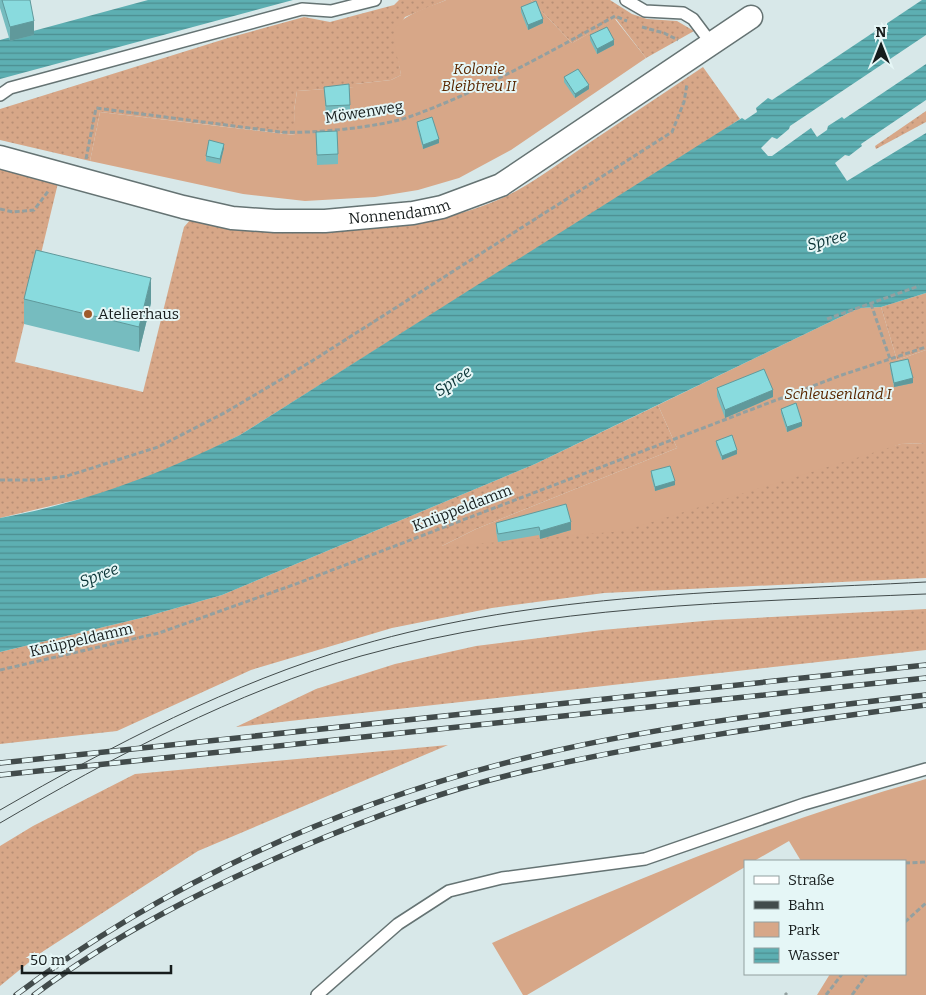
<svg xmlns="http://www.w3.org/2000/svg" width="926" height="995" font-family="Bitter,serif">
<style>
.grass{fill:url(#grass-dots)}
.green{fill:#d7a788}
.water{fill:url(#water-rules)}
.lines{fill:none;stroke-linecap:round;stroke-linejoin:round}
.service-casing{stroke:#657373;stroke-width:14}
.minor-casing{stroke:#657373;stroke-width:25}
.path{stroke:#93a0a0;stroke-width:3;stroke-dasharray:5 2.5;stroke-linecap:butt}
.service{stroke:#fff;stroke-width:11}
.minor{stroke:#fff;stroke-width:22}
.tram{stroke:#424b4b;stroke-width:1}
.rail-casing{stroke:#424b4b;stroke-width:5.5}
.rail{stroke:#e5f6f6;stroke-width:4;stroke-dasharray:11;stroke-linecap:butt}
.wall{fill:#76bcbf}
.shaded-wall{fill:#60999b}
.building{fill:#89dbde;stroke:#60999b}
.poi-dot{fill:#a05c2c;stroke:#e5f6f6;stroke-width:2}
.labels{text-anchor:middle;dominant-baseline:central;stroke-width:4;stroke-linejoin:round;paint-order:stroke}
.park-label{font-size:15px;font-style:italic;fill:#592700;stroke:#e5f6f6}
.street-label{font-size:15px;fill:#161c1c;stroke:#e5f6f6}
.poi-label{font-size:15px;fill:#161c1c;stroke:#e5f6f6;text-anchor:start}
.water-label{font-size:16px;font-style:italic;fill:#093335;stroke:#e5f6f6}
</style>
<defs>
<pattern id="grass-dots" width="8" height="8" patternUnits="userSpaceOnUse" patternTransform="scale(1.25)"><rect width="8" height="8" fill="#d7a788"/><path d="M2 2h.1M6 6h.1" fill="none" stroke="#b88f75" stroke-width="1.8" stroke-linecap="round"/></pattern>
<pattern id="water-rules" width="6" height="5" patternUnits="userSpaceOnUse" patternTransform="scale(1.25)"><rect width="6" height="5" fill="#5dafb2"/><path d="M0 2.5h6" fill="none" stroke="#4c8e90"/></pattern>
</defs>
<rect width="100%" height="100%" fill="#d8e8e9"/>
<path class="grass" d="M399,0H446L405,17L394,33L401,75L391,80L355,84V87L297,91L294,111L296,135L100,112L90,161L0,140V109L228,38L304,17L330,22L394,5Z
M531,0H610L632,14L647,19L677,21L694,31L646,58L616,19L572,43Z
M703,67L740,119L709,140L240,435L173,468L101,494L0,518V166L58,183L15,362L143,392L184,227L191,219C297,230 399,242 500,199C529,186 555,166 580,149C621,122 662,94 703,67Z
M926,111V122L876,149L875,146Z
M926,293V350L897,360L881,307Z
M658,405L677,448L476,529L442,546L901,444L926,443V578L604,593L492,608L392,628L251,670L117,731L0,744V652L141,618L222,595L535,464Z
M926,609V650L236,727L316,689L395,664L476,646L602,630L715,620Z
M448,745L198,851L39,954L0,986V846L33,826L135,774Z"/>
<path class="green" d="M446,0H531L572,43L615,19L646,58L511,150L459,178L418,190L375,197L305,201L243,194L90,161L100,112L295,135L294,111L297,91L354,87L355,84L391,80L401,75C399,62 393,45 394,32C396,16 433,6 446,0Z
M881,307L897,360L926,350V443L901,444L623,531L440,547L476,529L677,448L658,405L859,308Z
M926,779V995H817L830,974H905V861H801L789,841L754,861H745V867L527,995H523L492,943C633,880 777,821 926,779Z"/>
<path class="water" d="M148,0H293L0,79V40Z
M922,0H926V35L790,126L789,129L777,139L772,137L761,148L768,156H772L811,128L817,137L827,130L828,126L842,117L844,119L926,64V100L861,144L862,146L849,156L845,155L835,163L847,181L926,133V293L881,307L859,308L535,464L222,595L141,618L0,652V518C88,502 160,474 240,435L721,131L742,118L745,120L757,112L756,108L768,98L772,100Z"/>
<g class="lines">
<g class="service-casing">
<path id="service" d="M626,0L645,11L683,13L693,19L711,43
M0,95L10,88L302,9L331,11L375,0
M317,995L398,924L449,891L502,878L645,859L804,804L926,769"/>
</g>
<g class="minor-casing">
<g id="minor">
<path id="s1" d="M0,157L183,207L232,218L275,221H325L413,213L442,207L501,185L751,17"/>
</g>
</g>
<path class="path" d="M642,27L664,33L678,40
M86,159L96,108L280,132C312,134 380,127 409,117C481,91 548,53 615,16L627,21
M0,209L13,212L34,210L49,190
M871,304L890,359
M827,319L919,286
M0,480H37L67,476L158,447L226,412L312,361L672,132L684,102L687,84
M0,670L159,633L293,585L839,376L926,347
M905,863L926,862
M905,922L926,903
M785,993L787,995
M826,995L842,974
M852,995L867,974"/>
<use href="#service" class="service"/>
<use href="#minor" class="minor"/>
<path class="tram" d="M0,810C113,745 231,683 357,646C541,592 736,592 926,582
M0,823C111,758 237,691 361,656C544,605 737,602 926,594"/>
<g class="rail-casing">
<path id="rail" d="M0,763L926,665
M0,775L926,678
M16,995C163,884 338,805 517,760C651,726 789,711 926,695
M34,995C114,935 205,889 297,849C369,818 444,790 522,772C655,741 790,723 926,705"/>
</g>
<use href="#rail" class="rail"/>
</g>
<path class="wall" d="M0,0H30L34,35L10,41L0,8Z
M521,7L543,23L528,30L521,12Z
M590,35L614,45L597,54L590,40Z
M564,77L589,89L575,98L564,82Z
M324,87L350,105V114L326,116Z
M417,122L439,143L423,149L417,127Z
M316,132L338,154V164L317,165Z
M224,148L220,164L206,161V156Z
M24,299L151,303L139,352L24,324Z
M890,363L913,383L894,387L890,368Z
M717,388L773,397L725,418L717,396Z
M781,409L802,426L787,432L781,413Z
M716,441L737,454L722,460L716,445Z
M651,471L675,485L655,491L651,476Z
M496,523L571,530L540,539L539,535L498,542L496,531Z"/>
<path class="shaded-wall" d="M543,19V23L528,30V25Z
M34,21V35L10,41V27Z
M614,40V45L597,54V49Z
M589,85V89L575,98V94Z
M439,139V143L423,149V145Z
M224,144V148L220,164V159Z
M151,278V303L139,352V327Z
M913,378V383L894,387V383Z
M773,390V397L725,418V410Z
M802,422V426L787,432V427Z
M737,450V454L722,460V456Z
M675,481V485L655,491V487Z
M571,522V530L540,539V531Z"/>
<path class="building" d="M2,0H30L34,21L10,27Z
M536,1L543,19L528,25L521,7Z
M607,27L614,40L597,49L590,35Z
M578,69L589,85L575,94L564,77Z
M349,84L350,105L326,106L324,87Z
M432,117L439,139L423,145L417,122Z
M337,131L338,154L317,155L316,132Z
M209,140L224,144L220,159L206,156Z
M36,250L151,278L139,327L24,299Z
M908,359L913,378L894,383L890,363Z
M764,369L773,390L725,410L717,388Z
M796,403L802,422L787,427L781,409Z
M732,435L737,450L722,456L716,441Z
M670,466L675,481L655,487L651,471Z
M566,504L571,522L540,531L539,527L498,534L496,523Z"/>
<circle class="poi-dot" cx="88" cy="314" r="5"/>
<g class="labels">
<g class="park-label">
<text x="479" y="69">Kolonie<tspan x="479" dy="17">Bleibtreu II</tspan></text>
<text x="838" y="394">Schleusenland I</text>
</g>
<g class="street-label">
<text transform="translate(364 112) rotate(-9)">Möwenweg</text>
<text stroke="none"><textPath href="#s1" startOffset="408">Nonnendamm</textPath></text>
<text transform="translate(462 508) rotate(-21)">Knüppeldamm</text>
<text transform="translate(81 640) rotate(-13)">Knüppeldamm</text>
</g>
<g class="poi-label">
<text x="98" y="314">Atelierhaus</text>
</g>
<g class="water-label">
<text transform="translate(827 240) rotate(-15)">Spree</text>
<text transform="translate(453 381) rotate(-34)">Spree</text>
<text transform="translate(99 575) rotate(-21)">Spree</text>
</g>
</g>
<rect x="744" y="860" width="162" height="115" fill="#e5f6f6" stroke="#929f9f"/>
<rect x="754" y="876" width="25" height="8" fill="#ffffff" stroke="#929f9f"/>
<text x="788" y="885" font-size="15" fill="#161c1c">Straße</text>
<rect x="754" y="901" width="25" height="8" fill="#424b4b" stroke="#929f9f"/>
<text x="788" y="910" font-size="15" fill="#161c1c">Bahn</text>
<rect x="754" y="922" width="25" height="15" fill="#d7a788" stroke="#929f9f"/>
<text x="788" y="935" font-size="15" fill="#161c1c">Park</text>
<rect x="754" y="948" width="25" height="15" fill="url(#water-rules)" stroke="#929f9f"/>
<text x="788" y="960" font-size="15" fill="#161c1c">Wasser</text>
<g transform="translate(881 45)" stroke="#e5f6f6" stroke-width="4" paint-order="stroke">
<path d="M0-4L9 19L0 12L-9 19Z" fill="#161c1c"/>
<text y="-8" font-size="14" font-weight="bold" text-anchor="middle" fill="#161c1c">N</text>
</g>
<path d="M22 965v8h149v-8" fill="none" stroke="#161c1c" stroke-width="2.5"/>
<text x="30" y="965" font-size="15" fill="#161c1c" stroke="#e5f6f6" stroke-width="4" paint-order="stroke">50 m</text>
</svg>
